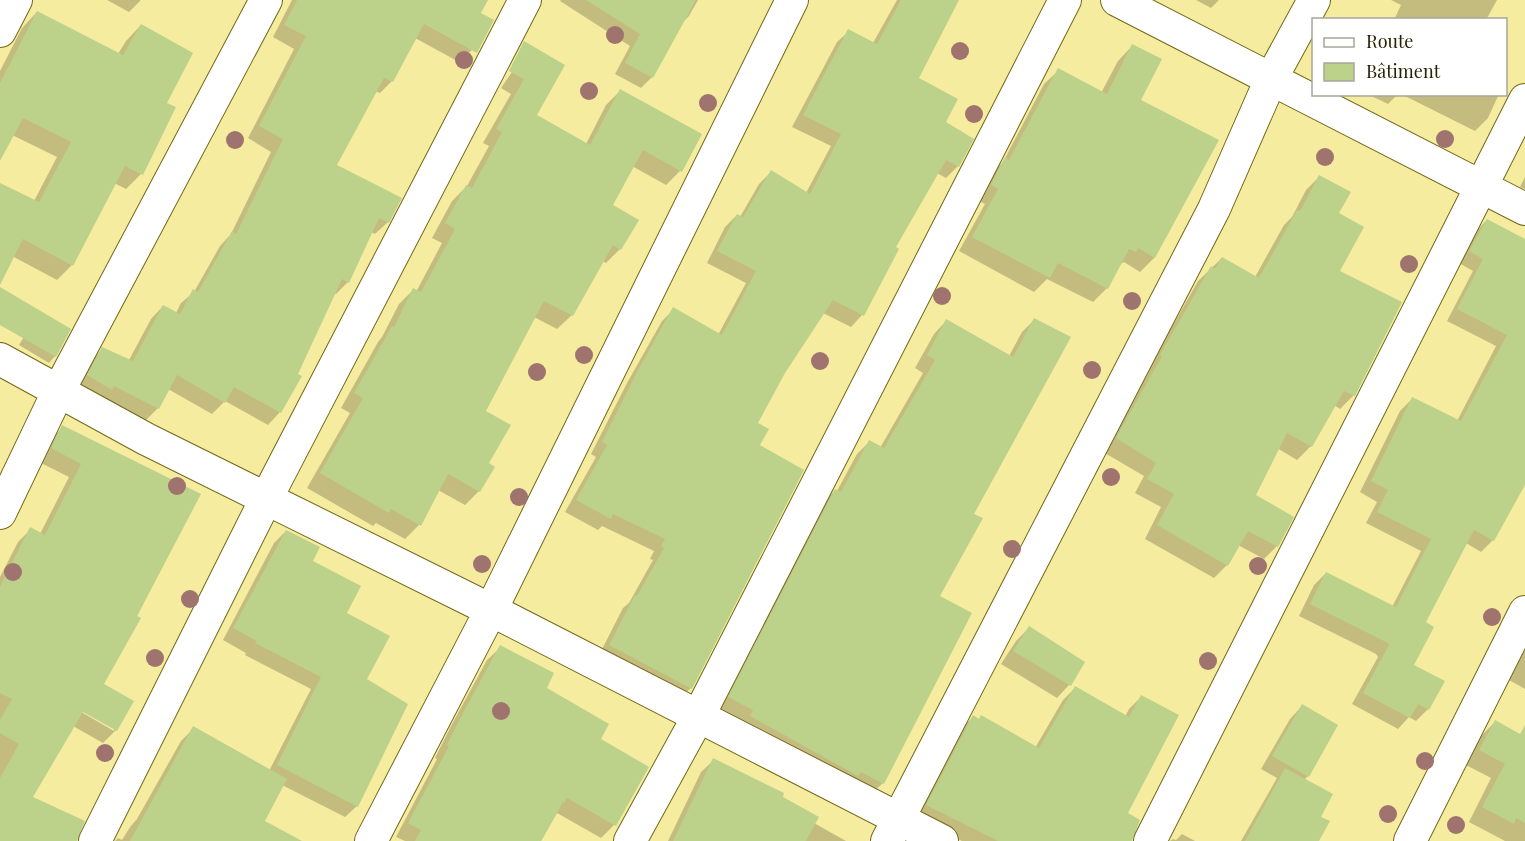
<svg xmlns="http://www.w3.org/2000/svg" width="1525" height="841" font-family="'Playfair Display',serif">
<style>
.shadow{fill:#0003;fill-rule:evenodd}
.building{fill:#bcd18a}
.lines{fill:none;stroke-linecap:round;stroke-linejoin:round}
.minor-casing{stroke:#726819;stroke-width:34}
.minor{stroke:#fff;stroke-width:32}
.tree{fill:#9f736e}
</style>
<rect width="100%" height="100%" fill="#f5ec9f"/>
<path class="shadow" d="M107,0H141L129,12Z
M292,0H486L479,13L490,19L472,50L459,62L415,38L392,81L380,93L375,91L335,166L388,222L375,234L371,232L348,282L336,294L334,293L280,412L268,425L225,401L212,414L168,389L158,408L146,420L102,398L76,388L90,361L103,349L129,360L151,319L163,306L176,313L181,303L194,292L220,246L231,234L271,152L248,138L294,49L273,37Z
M561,0H698L689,16L680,25L652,77L641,88L615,74L630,46L560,1Z
M897,0H938L917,79L944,123L958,166L946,178L937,173L894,248L897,249L862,315L851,327L823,313L783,373L756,423L758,445L691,688L679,699L598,657L623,608L629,603L653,560L650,559L654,551L602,526L598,530L565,512L596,457L591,454L627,383L662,321L674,309L718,335L746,283L707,263L725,227L737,215L740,217L759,184L771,172L806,193L831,146L792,127L837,42L849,31L873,43Z
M1196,0H1219L1211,8Z
M1391,0H1497L1486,20H1394L1401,5Z
M37,12L118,54L126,41L141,25L164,103L141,174L126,189L114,183L72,265L57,280L12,256L0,281V184L34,201L57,157L12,135L0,158V71L22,28Z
M1132,46L1139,100L1217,141L1154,258L1140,272L1124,262L1119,265L1107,288L1093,302L1047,279L1034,292L959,251L985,204L977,200L991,174L1003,162L1044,84L1059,70L1101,93L1118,61Z
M533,48L534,115L586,144L606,105L620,91L680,171L666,185L632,166L611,205L620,249L606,263L602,261L572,315L557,329L534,317L484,411L487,464L479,491L465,505L438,490L419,525L405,539L376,523L373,526L307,488L350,413L341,408L378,342L382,337L399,304L413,290L416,292L442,243L432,238L452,201L467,186L489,146L483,143L511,94L501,88L518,63Z
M1367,94H1398L1388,104Z
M1401,94H1499L1488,118L1475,131Z
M1319,177L1337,214L1338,271L1400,303L1354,395L1340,409L1334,405L1311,446L1297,460L1277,448L1254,496L1277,546L1264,559L1238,545L1227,565L1214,578L1145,539L1161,507L1135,493L1144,476L1103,452L1150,370L1148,369L1198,281L1222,258L1255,277L1284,225L1292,217L1306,190Z
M1525,177V189L1520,187Z
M1487,220L1525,241V482L1493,540L1481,552L1466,543L1424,623L1412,666L1428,709L1416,721L1409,717L1398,729L1352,704L1378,657L1376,654L1299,616L1314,585L1326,573L1392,607L1421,551L1366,523L1377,502L1360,492L1400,411L1412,399L1457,421L1496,346L1447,321L1473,271L1459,263L1475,232Z
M35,319L69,329L55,356L49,363L19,345Z
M1035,319L972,514L938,596L883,783L870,795L717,710L823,503L835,490L837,491L857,454L869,442L880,448L923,373L915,368L934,334L946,321L1009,356L1022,332Z
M63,427L199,495L102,684L116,730L103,743L73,726L31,797L76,841H0V577L18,542L31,529L40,534L69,477L39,462L50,440ZM78,707L114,727V731L76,709Z
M286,531L311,561L345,614L365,680L357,806L345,817L282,785L263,821L299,841H115L118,838L122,840L130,827L137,819L181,741L194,728L269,771L311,689L245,655L246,653L223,640L274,543Z
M1029,628L1083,662L1069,685L1057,698L1001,664L1016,641Z
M501,647L599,740L614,825L601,838L557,813L541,841H405L396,837L437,759L435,758L451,726L487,660Z
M1525,649V689L1509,680Z
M1075,688L1125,717L1129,709L1141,697L1126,814L1131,841H962L915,818L961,729L973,717L1035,748L1063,700Z
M1302,706L1308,776L1304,780L1319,818L1318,841H1241L1277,778L1261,769L1290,719Z
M1495,722L1525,738V841H1505L1469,822L1491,778L1466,765L1480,737Z
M714,760L781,798L814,823L846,841H668L701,772Z
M1182,834L1195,841H1170L1173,839L1176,840Z"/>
<path class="building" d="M297,0H488L481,13L494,20L477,53L424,24L393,82L384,78L337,165L402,198L389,223L379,218L349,283L342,279L298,374L302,376L281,413L234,387L225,403L177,375L159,409L114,386L112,390L87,375L102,347L133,361L163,305L180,314L193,289L198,292L232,231L236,234L283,139L259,126L306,36L284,25Z
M586,0H696L653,78L625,63L640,34Z
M901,0H959L919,78L958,99L946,122L974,139L959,167L946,160L896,247L899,249L864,316L833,300L785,373L758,423L769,429L760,445L804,470L692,689L609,645L635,595L637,596L664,548L661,546L665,539L613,514L611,519L576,500L607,445L602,442L638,370L673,307L722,335L756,271L717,251L737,214L743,217L771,170L810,194L841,134L803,115L848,29L877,44Z
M37,11L123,55L141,24L193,53L167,103L176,107L143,175L125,166L73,266L23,239L0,285V183L39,202L71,142L23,118L0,161V83Z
M524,41L565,65L537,115L590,145L620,89L702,134L682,172L643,150L613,205L639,220L621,250L613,245L573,316L544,301L486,411L511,425L489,463L495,467L480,492L448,474L421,526L391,509L389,513L320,473L363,398L354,393L392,326L394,327L413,288L421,292L455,229L445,223L466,185L472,188L502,132L496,129L524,79L509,71Z
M1132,44L1162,59L1141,100L1219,140L1155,258L1138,248L1136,252L1129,249L1108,289L1058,263L1050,278L972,237L998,189L991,185L1005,157L1009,160L1058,68L1107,94Z
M1319,175L1351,192L1339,213L1364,227L1340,271L1402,302L1355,396L1344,391L1312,447L1287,433L1256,495L1294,517L1278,547L1248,531L1228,566L1157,525L1174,494L1147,479L1156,463L1116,438L1162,356L1160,355L1211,266L1215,269L1222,257L1259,278L1297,210L1300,211Z
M1487,219L1525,239V485L1494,541L1474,530L1426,622L1434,627L1414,665L1445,681L1429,710L1418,704L1410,718L1363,693L1389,645L1388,643L1310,604L1326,572L1396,607L1431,539L1377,512L1388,490L1371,481L1412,397L1461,421L1507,335L1457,309L1483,259L1469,251Z
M0,287L71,329L56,357L0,325Z
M1034,318L1071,337L974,514L983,518L940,596L972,613L884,784L861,772L858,776L750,716L753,710L728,697L835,489L841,492L869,440L884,448L935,360L927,355L946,319L1013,357Z
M62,425L201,494L137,616L141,618L104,684L134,701L117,731L83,712L33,797L85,821L77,841H0V778L19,744L0,733V720L12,699L0,693V587L30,527L45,535L81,464L51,448Z
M286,530L320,547L313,561L361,586L347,613L390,636L367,679L408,704L358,807L277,765L321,677L255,643L257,641L233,628Z
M1029,626L1085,662L1071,686L1013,651Z
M500,645L554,673L547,688L609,724L601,739L649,767L616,826L567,798L564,803L563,802L541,841H415L421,830L408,823L449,746L447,745L464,711Z
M1075,686L1129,717L1141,695L1179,715L1128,813L1140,820L1132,841H998L926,805L973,715L979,719L981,715L1039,748Z
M1302,704L1338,725L1309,777L1272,756Z
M1495,720L1520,734L1525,725V823L1516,818L1514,824L1482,807L1505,764L1479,750Z
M193,726L287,779L265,821L302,841H130Z
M713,758L784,793L783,797L819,817L806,841H673Z
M1285,768L1333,794L1321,817L1330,821L1319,841H1245Z"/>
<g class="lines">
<g class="minor-casing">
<path id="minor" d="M1314,0L1271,79L1525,209
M0,31L16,0
M0,359L146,439L491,610L942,841
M0,513L58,392L266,0
M95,841L266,499L525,0
M371,841L491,610L792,0
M630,841L698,717L1065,0
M887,841L1214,209L1271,79L1117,0
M1150,841L1525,100
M1410,841L1525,612"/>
</g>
<use href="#minor" class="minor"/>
</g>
<g class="tree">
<circle cx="615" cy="35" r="9"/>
<circle cx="960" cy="51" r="9"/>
<circle cx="464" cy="60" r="9"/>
<circle cx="589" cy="91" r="9"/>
<circle cx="708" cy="103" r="9"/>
<circle cx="974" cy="114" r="9"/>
<circle cx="1445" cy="139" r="9"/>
<circle cx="235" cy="140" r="9"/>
<circle cx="1325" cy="157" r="9"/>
<circle cx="1409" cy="264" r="9"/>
<circle cx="942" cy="296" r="9"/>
<circle cx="1132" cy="301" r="9"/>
<circle cx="584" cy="355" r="9"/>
<circle cx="820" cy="361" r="9"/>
<circle cx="1092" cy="370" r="9"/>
<circle cx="537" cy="372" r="9"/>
<circle cx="1111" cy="477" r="9"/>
<circle cx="177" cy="486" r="9"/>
<circle cx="519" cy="497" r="9"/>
<circle cx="1012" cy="549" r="9"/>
<circle cx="482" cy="564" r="9"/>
<circle cx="1258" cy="566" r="9"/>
<circle cx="13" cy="572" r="9"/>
<circle cx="190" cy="599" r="9"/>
<circle cx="1492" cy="617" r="9"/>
<circle cx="155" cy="658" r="9"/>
<circle cx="1208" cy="661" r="9"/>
<circle cx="501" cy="711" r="9"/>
<circle cx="105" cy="753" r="9"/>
<circle cx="1425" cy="761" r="9"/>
<circle cx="1388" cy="814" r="9"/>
<circle cx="1456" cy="825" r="9"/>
</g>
<rect x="1312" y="18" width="195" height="78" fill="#ffffff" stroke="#a8a79a" stroke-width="1.5"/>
<rect x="1324" y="38" width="30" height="9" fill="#ffffff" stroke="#a8a79a" stroke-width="1.5"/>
<text x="1366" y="48" font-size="18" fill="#262203">Route</text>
<rect x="1324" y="63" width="30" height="18" fill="#bcd18a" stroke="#a8a79a" stroke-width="1.5"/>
<text x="1366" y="78" font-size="18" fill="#262203">Bâtiment</text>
</svg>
